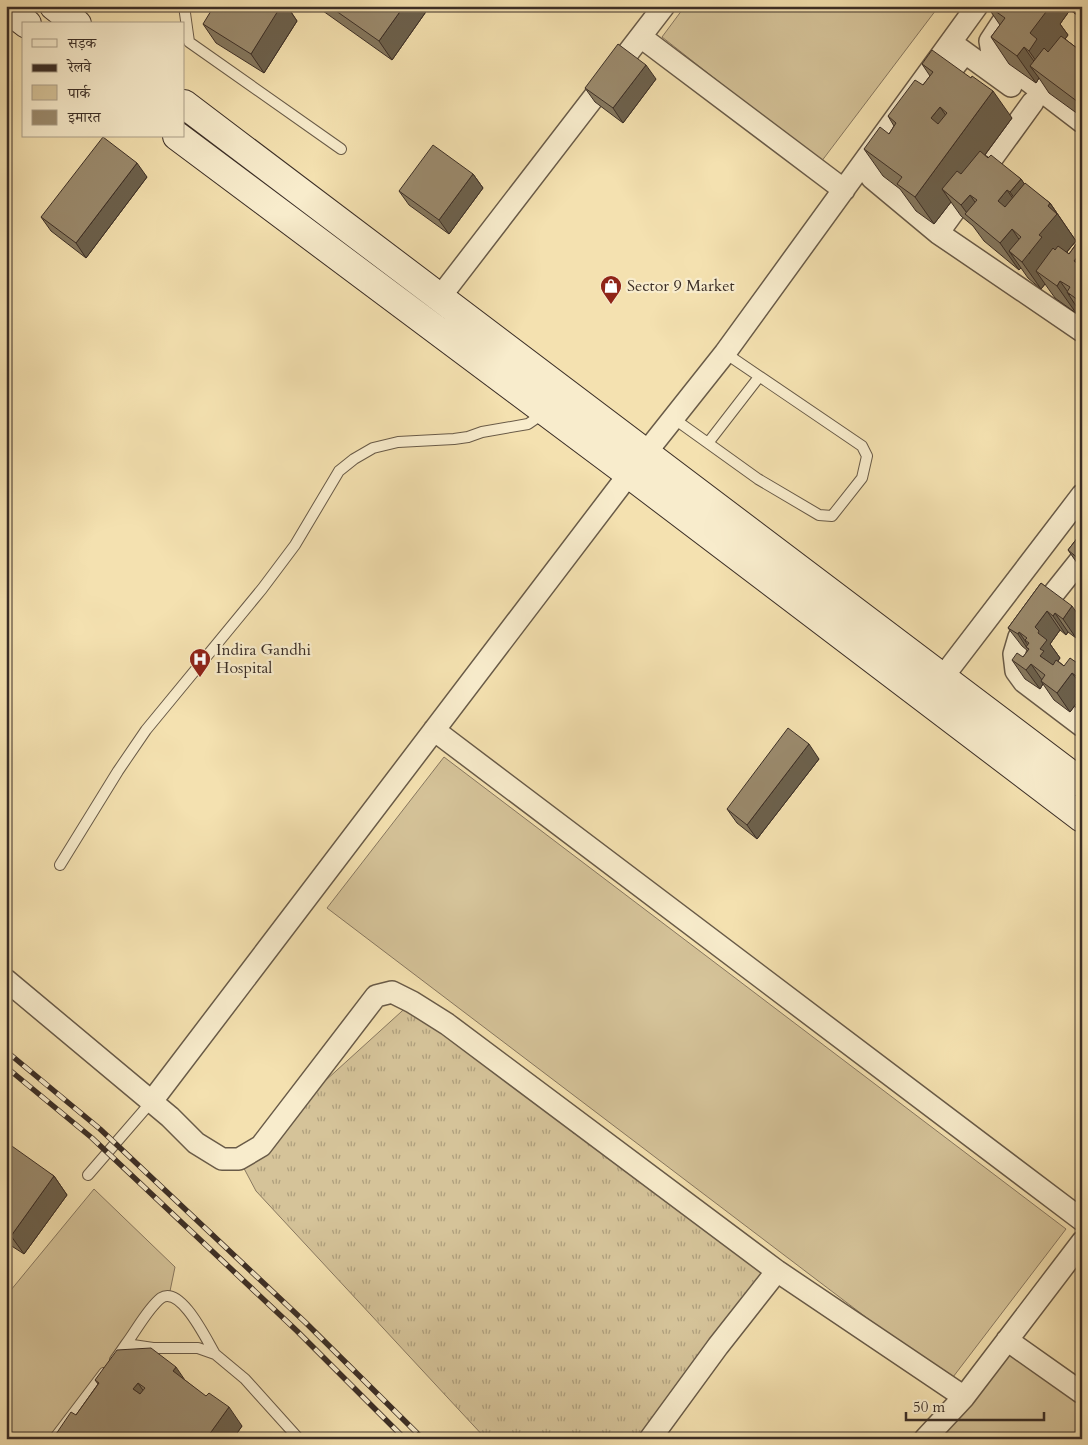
<svg xmlns="http://www.w3.org/2000/svg" width="1088" height="1445" font-family="Cardo,'Noto Serif Devanagari',serif">
<style>
.grass{fill:url(#grass-tufts);stroke:#887860}
.park{fill:#d5c399;stroke:#887860}
.lines{fill:none;stroke-linecap:round;stroke-linejoin:round}
.lane-casing{stroke:#695b48;stroke-width:12}
.street-casing{stroke:#695b48;stroke-width:24}
.secondary-casing{stroke:#3b2e26;stroke-width:30}
.lane{stroke:#f8eccc;stroke-width:10}
.street{stroke:#f8eccc;stroke-width:21}
.secondary{stroke:#f8eccc;stroke-width:28}
.rail-casing{stroke:#3b2e26;stroke-width:5.5}
.rail{stroke:#f8eccc;stroke-width:4;stroke-dasharray:11;stroke-linecap:butt}
.wall{fill:#85785f;stroke:#3b2e26}
.shaded-wall{fill:#6c614d;stroke:#3b2e26}
.building{fill:#9b8b6e;stroke:#3b2e26;fill-rule:evenodd}
.labels{text-anchor:middle;dominant-baseline:central;stroke-width:4.5;stroke-linejoin:round;paint-order:stroke}
.poi-label{font-size:16px;fill:#3b2e26;stroke:#f8eccc;text-anchor:start}
</style>
<defs>
<pattern id="grass-tufts" width="24" height="20" patternUnits="userSpaceOnUse" patternTransform="scale(1.25)"><rect width="24" height="20" fill="#d5c399"/><path d="M3 7l-1-3M5 7V3M7 7l1-3M15 17l-1-3M17 17v-4M19 17l1-3" fill="none" stroke="#ae9f7d"/></pattern>
</defs>
<rect width="100%" height="100%" fill="#f4e1b0"/>
<filter id="stains"><feTurbulence type="fractalNoise" baseFrequency=".004" numOctaves="4"/><feColorMatrix values="0 0 0 0 .2 0 0 0 0 .09 0 0 0 0 .02 0 0 0 .5 -.17"/></filter>
<radialGradient id="worn" r=".72"><stop offset=".6" stop-color="#630" stop-opacity="0"/><stop offset="1" stop-color="#630" stop-opacity=".3"/></radialGradient>
<path class="grass" d="M412,1002L777,1271L650,1439H486L256,1191L239,1159Z"/>
<path class="park" d="M685,6H939L821,162L662,37Z
M444,757L1066,1229L950,1381L327,908Z
M94,1189L175,1267L169,1296L126,1344L55,1439H6V1296Z
M1007,1340L1082,1395V1439H922Z"/>
<g class="lines">
<g class="lane-casing">
<path id="lane" d="M184,6L189,42L341,149
M673,418L758,479L819,515L832,516L862,478L867,456L862,446L725,353
M708,443L759,377
M60,865L118,771L146,730L262,589L295,545L339,471L354,459L373,448L398,442L454,439L468,437L482,432L528,424L544,413
M88,1175L152,1101
M126,1344C136,1331 148,1308 161,1298C181,1285 207,1341 215,1354
M115,1360L126,1344L153,1348H198L215,1354L245,1379L299,1439
M54,1439L104,1373"/>
</g>
<g class="street-casing">
<path id="street" d="M1013,6L990,41L992,53L1082,122
M641,37L844,190
M953,44L1011,86
M937,88L965,53
M1033,102L938,233L1082,331
M885,155L870,175L872,178L938,233
M440,297L664,6
M1082,558L1019,637L1014,654L1016,671L1024,682L1082,726
M942,678L1082,495
M434,730L1082,1220
M6,980L170,1117L196,1143L222,1159H239L261,1146L376,996L392,992L412,1002L447,1024L777,1271L964,1397
M152,1101L629,474L725,353L977,6
M1007,1340L1082,1393
M650,1439L718,1346L777,1271
M925,1439L964,1397L1082,1242"/>
</g>
<g class="secondary-casing">
<path id="secondary" d="M54,6L77,24
M6,8L27,24
M184,104L1082,783
M177,136L629,474L1082,818"/>
</g>
<use href="#lane" class="lane"/>
<use href="#street" class="street"/>
<use href="#secondary" class="secondary"/>
<g class="rail-casing">
<path id="rail" d="M6,1051L100,1129L306,1323L423,1439
M6,1067L92,1138L297,1331L405,1439"/>
</g>
<use href="#rail" class="rail"/>
</g>
<path class="wall" d="M316,6H430L392,60Z
M987,6H1082L1081,18L1070,10L1060,24L1068,35L1065,39L1082,52V117L1049,93L1039,78L1036,83L1009,64L991,37L1000,25Z
M289,9L297,21L264,73L216,43L203,24Z
M922,64L1012,118L985,155L1021,179L1024,184L1050,203L1076,241L1067,252L1069,254L1082,236V314L1078,309L1076,313L1055,298L1045,284L1041,289L1028,278L1021,268L1019,270L984,241L973,226L961,216L951,202L934,224L916,211L900,189L883,176L864,149L889,134L894,126L888,116L923,85L930,76Z
M656,79L623,123L595,102L585,88Z
M473,174L483,188L449,234L409,205L399,191Z
M147,177L86,258L51,231L41,217Z
M1082,532V570L1068,550Z
M1041,583L1082,620V630L1076,638L1068,632L1066,635L1060,630L1050,644L1060,658L1058,661L1064,666L1080,665L1082,662V696L1070,712L1054,700L1043,684L1040,689L1025,679L1012,660L1023,657L1028,651L1022,646L1008,628Z
M819,759L757,839L737,823L727,809Z
M6,1148L54,1176L67,1195L24,1254L7,1243L6,1244Z
M95,1380L186,1381L242,1426L233,1439H59L56,1434L76,1415L98,1384Z"/>
<path class="shaded-wall" d="M280,6H291L289,9L297,21L264,73L251,54Z
M404,6H430L392,60L379,41Z
M1043,6H1068L1070,10L1060,24L1068,35L1051,58L1048,78L1029,51L1030,33Z
M1073,6H1082L1081,18Z
M1024,47L1043,74L1030,66L1039,78L1036,83L1017,56Z
M646,65L656,79L623,123L613,108Z
M993,91L1012,118L953,198L942,189L951,202L934,224L915,197Z
M940,107L959,134L950,145L931,118Z
M137,163L147,177L86,258L76,243Z
M473,174L483,188L449,234L439,220Z
M1021,179L1040,206L1029,219L1010,192Z
M1007,190L1026,217L1017,228L998,201Z
M970,195L989,222L972,220L961,205Z
M1050,203L1076,241L1059,261L1036,271L1045,284L1041,289L1022,262L1009,251L1021,268L1019,270L1000,243L1012,229L1029,254L1039,235L1048,206Z
M1078,256L1082,261V272L1074,261Z
M1060,281L1070,295L1067,292L1078,309L1076,313L1057,286Z
M1072,606L1082,620V630L1076,638L1063,619Z
M1047,611L1060,630L1050,644L1060,658L1054,666L1040,656V649L1035,627Z
M1055,613L1068,632L1066,635L1053,616Z
M1019,632L1032,651L1027,648L1018,634Z
M1031,664L1044,683L1041,681L1043,684L1040,689L1026,670Z
M1072,673L1082,686V696L1070,712L1057,693Z
M809,744L819,759L757,839L747,825Z
M54,1176L67,1195L24,1254L11,1236Z
M176,1367L189,1386L173,1371Z
M138,1383L151,1402L133,1389Z
M229,1407L242,1426L233,1439H206Z"/>
<path class="building" d="M214,6H281L251,54L203,24Z
M329,6H404L379,41Z
M988,6H1047L1049,8L1030,33L1037,39L1029,51L1024,47L1017,56L991,37L1005,18Z
M1061,36L1082,52V105L1030,66L1044,48L1048,52Z
M618,44L646,65L613,108L585,88Z
M932,50L971,78L972,76L993,91L915,197L897,184L902,177L864,149L880,127L889,134L896,123L888,116L915,80L923,85L933,72L922,64ZM940,107L947,113L938,124L931,118Z
M103,137L137,163L76,243L41,217Z
M433,145L473,174L439,220L399,191Z
M980,151L988,158L991,155L1021,179L1010,192L1007,190L998,201L1005,207L1025,183L1050,203L1048,206L1057,214L1039,235L1042,237L1022,262L1009,251L1021,237L1012,229L1000,243L965,214L977,200L970,195L961,205L942,189L957,171L961,174Z
M1082,236V259L1078,256L1074,261L1081,266L1082,264V303L1067,292L1070,287L1060,281L1057,286L1036,271L1053,248L1055,250L1058,246L1069,254Z
M1082,532V557L1080,560L1068,550Z
M1041,583L1072,606L1063,619L1055,613L1053,616L1047,611L1035,627L1039,631L1038,633L1047,640L1040,649L1044,651L1040,656L1053,665L1056,660L1064,666L1070,658L1080,665L1082,662V680L1072,673L1057,693L1041,681L1045,675L1031,664L1026,670L1012,660L1017,653L1023,657L1029,649L1026,647L1029,643L1025,640L1027,638L1019,632L1018,634L1008,628Z
M788,728L809,744L747,825L727,809Z
M9,1144L54,1176L11,1236L6,1233V1148Z
M151,1348L176,1367L173,1371L206,1396L209,1393L229,1407L206,1439H196L192,1436L191,1439H62L56,1434L71,1412L76,1415L99,1383L95,1380L117,1350ZM138,1383L145,1388L140,1394L133,1389Z"/>
<defs>
<g id="shop-pin" transform="scale(1.125)"><path d="M0 17L-7.5 6A9.5 9.5 0 1 1 7.5 6Z" fill="#8f2418" stroke="#f8eccc"/><path d="M-5-2.5h2.3a2.7 3.5 0 0 1 5.4 0H5L5.5 6h-11ZM-1.5-2.5h3a1.5 2.3 0 0 0-3 0Z" fill="#fff"/></g>
<g id="hospital-pin" transform="scale(1.125)"><path d="M0 17L-7.5 6A9.5 9.5 0 1 1 7.5 6Z" fill="#8f2418" stroke="#f8eccc"/><path d="M-5-5h3v3.5h4V-5h3V5h-3V1.5h-4V5h-3Z" fill="#fff"/></g>
</defs>
<g fill-rule="evenodd">
<use href="#shop-pin" x="611" y="286"/>
<use href="#hospital-pin" x="200" y="659"/>
</g>
<g class="labels">
<g class="poi-label">
<text x="627" y="286">Sector 9 Market</text>
<text x="216" y="650">Indira Gandhi<tspan x="216" dy="18">Hospital</tspan></text>
</g>
</g>
<rect width="1088" height="1445" fill="none" stroke="#f4e1b0" stroke-width="25"/>
<rect x="8" y="8" width="1073" height="1430" fill="none" stroke="#3b2e26" stroke-width="2.5"/>
<rect x="12" y="12" width="1063" height="1420" fill="none" stroke="#3b2e26"/>
<rect x="22" y="22" width="162" height="115" fill="#f8eccc" stroke="#aca08a"/>
<rect x="32" y="39" width="25" height="8" fill="#f8eccc" stroke="#aca08a"/>
<text x="68" y="48" font-size="15" fill="#3b2e26">सड़क</text>
<rect x="32" y="64" width="25" height="8" fill="#3b2e26" stroke="#aca08a"/>
<text x="68" y="72" font-size="15" fill="#3b2e26">रेलवे</text>
<rect x="32" y="85" width="25" height="15" fill="#d5c399" stroke="#aca08a"/>
<text x="68" y="98" font-size="15" fill="#3b2e26">पार्क</text>
<rect x="32" y="110" width="25" height="15" fill="#9b8b6e" stroke="#aca08a"/>
<text x="68" y="122" font-size="15" fill="#3b2e26">इमारत</text>
<path d="M906 1412v8h138v-8" fill="none" stroke="#3b2e26" stroke-width="2.5"/>
<text x="913" y="1412" font-size="15" fill="#3b2e26" stroke="#f8eccc" stroke-width="4" paint-order="stroke">50 m</text>
<rect width="100%" height="100%" filter="url(#stains)"/>
<rect width="100%" height="100%" fill="url(#worn)"/>
</svg>
